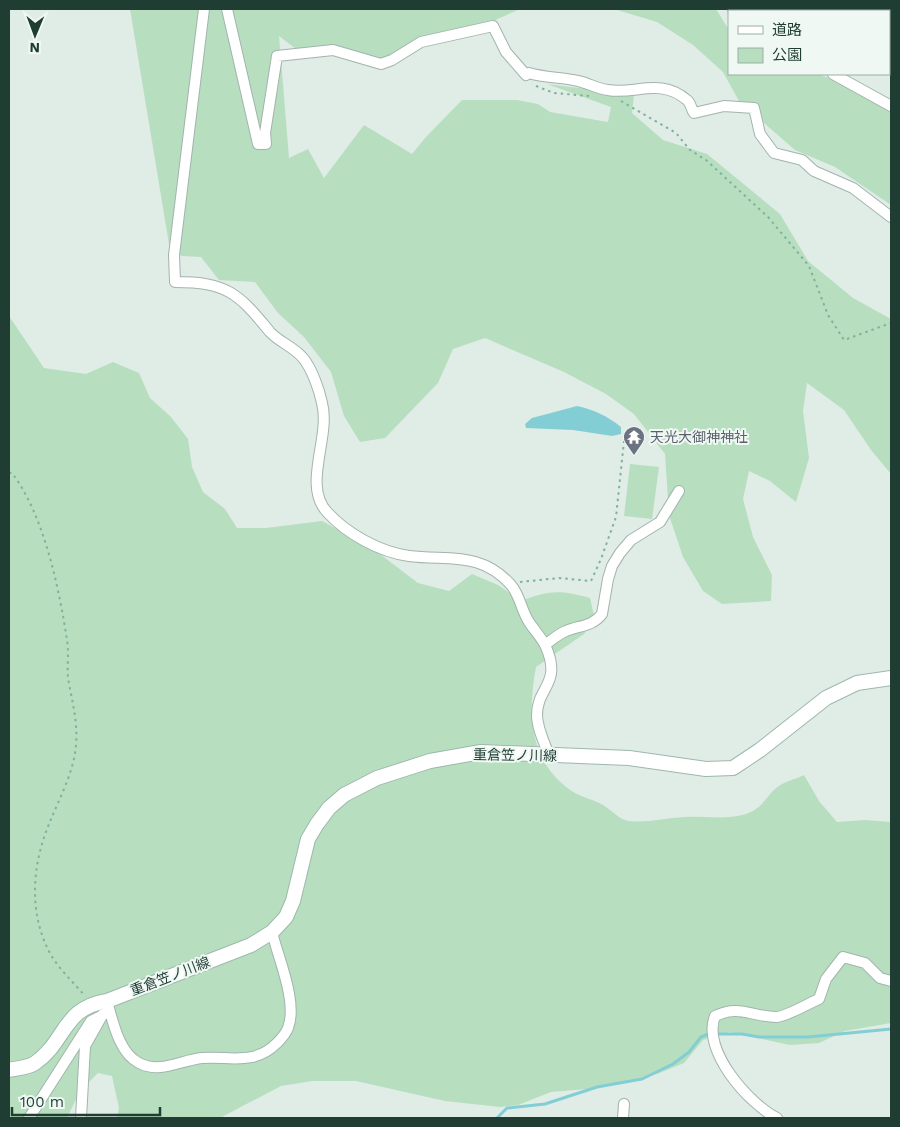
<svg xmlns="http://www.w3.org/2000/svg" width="900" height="1127" font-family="'Work Sans','Noto Sans JP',sans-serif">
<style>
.green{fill:#b7dfbf}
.water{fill:#83ced5}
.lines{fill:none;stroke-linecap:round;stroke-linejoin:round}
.stream{stroke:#83ced5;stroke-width:3}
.minor-casing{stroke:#a2b4ad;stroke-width:12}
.secondary-casing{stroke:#9db8ad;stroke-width:16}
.path{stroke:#7eb29e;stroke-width:2;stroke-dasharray:2.5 4;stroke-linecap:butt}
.minor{stroke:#fff;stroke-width:10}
.secondary{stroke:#fff;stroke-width:14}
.labels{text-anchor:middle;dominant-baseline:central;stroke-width:4;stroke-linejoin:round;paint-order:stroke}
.worship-label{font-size:14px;fill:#5b616d;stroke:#f0f8f4;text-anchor:start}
.street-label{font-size:14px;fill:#1f3d33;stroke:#f0f8f4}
</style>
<rect width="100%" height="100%" fill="#e0ece6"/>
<path class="green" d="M130,9H520L475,29L419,41L386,60L296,49L279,36L289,158L308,149L324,178L364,125L412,154L425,138L462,100H517L538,104L550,112L608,122L611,107L547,84L634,95L632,113L663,140L707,154L780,214L808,261L853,298L891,319V474L871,450L844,410L807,383L803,411L809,458L796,502L770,481L749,471L743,499L753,537L772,575L771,601L722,604L703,591L683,557L669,515L665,454L634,414L606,394L564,372L485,338L453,349L438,383L385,438L360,442L344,416L331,372L304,337L278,313L255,282L219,280L201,257L182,256L170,250Z
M614,9H716L729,30V74H818L842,83L891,111V205L835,167L795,150L739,101L723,72L693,45L657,22Z
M9,316L44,368L86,374L113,362L139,373L150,398L171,417L188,439L192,467L203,492L225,509L237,528H266L322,521L372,548L418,583L449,591L472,574L498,585L521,601C551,590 559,590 590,598L595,620L584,634L536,667C527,714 529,765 575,793C582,797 591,799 599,803C609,807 618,819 628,821C648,823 665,818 685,817C705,816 726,820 746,814C762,809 765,798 776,788C783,782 796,779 804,775L819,801L837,822L865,820L891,822V1023L845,1031L819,1043L790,1045L730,1032L703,1040L684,1063L657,1074L599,1088L551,1092L518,1105L500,1107L445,1101L356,1081H312L281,1086L220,1118H117L119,1108L112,1076L98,1073L80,1091L67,1118H9Z
M630,464L659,467L652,519L624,516Z"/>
<path class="water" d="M577,406C595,410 607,416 621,427V434L612,436L573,430L526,428L525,424L532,418Z"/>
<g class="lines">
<path class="stream" d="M497,1118L507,1108L545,1104L597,1087L642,1079L673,1064L689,1052L701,1037L708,1034H742L759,1037H808L891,1029"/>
<g class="minor-casing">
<path id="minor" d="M204,9L174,255L175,282C227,282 238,293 270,332C279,342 294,347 303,358C312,369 319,389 322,403C331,437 302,485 327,512C347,534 380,552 409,556C449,561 481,551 511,585C520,595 521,610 529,622C534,630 542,638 546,647C562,684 537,687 537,715C537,728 544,742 549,755
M227,9L258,144H266L265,133L277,56L333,50L381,64L392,60L421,42L493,26L506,52L526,75L529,73C545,78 562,77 578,81C588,83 598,89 608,90C635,95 660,77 687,100C691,103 691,109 694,113L724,106L754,108L760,134L774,153L802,160L814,171L853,188L891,217
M733,9L734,11
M863,9V11
M882,9L883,11
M786,11L790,9
M889,24L891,29
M889,62L891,67
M833,74L891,106
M545,645C552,640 558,634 566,631C580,625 592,627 602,614L608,579L612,566L620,553L631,540L660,522L679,491
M107,1001C113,1022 119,1053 139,1063C160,1074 181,1060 202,1058C230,1056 254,1066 277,1043C281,1039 286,1033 288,1028C298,1002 278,958 272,932
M29,1118L91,1021L103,1015
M81,1118L85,1046L103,1014
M623,1118L624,1104
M777,1118C749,1104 701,1050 715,1016C739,1004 753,1017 776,1017C786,1017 809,1003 819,999L826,979L843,957L865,963L880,978L891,981"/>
</g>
<g class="secondary-casing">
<path id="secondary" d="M9,1070C17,1068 28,1068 35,1063C66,1042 62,1008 107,1001L251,945L272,932L286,917L293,901L308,839L317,824L329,808L344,795L377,778L430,761L481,752L629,758L706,769L733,768L760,750L826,698L857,683L891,678"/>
</g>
<path class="path" d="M536,86L554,93L589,96
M621,101L676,133L690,150L706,160L768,217L809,266L828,315L844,340L891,323
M890,307H891
M9,473H12C44,515 59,588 67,640C69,653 67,666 68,678C72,701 78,722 76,745C74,772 59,799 49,824C32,865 28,914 51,955C59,969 74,983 85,996
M520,582L559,578L591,581L601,559L616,517L624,441"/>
<use href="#minor" class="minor"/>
<use href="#secondary" class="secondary"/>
</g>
<defs>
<g id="temple-pin" transform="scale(1.125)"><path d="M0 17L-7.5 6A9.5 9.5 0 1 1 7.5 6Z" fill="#6b7280" stroke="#f0f8f4"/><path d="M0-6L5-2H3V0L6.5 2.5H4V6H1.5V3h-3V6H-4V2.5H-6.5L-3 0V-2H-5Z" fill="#fff"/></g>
</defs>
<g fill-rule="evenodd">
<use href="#temple-pin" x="634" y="437"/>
</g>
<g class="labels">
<g class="worship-label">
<text x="650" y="437">天光大御神神社</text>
</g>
<g class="street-label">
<text transform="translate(515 755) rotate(1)">重倉笠ノ川線</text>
<text transform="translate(170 976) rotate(-21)">重倉笠ノ川線</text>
</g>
</g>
<rect width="900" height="1127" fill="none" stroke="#1f3d33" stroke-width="20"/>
<rect x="728" y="10" width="162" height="65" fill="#f0f8f4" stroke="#9cada7"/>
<rect x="738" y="26" width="25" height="8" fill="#ffffff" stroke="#9cada7"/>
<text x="772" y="35" font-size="15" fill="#1f3d33">道路</text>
<rect x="738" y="48" width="25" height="15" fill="#b7dfbf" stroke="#9cada7"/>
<text x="772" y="60" font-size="15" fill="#1f3d33">公園</text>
<g transform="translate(35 35) rotate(181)" stroke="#f0f8f4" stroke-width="4" paint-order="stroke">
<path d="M0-4L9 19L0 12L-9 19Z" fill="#1f3d33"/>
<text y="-8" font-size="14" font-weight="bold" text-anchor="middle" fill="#1f3d33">N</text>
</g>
<path d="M12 1107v8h148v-8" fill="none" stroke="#1f3d33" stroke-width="2.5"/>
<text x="20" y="1107" font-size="15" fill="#1f3d33" stroke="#f0f8f4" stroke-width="4" paint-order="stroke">100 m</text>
</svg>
